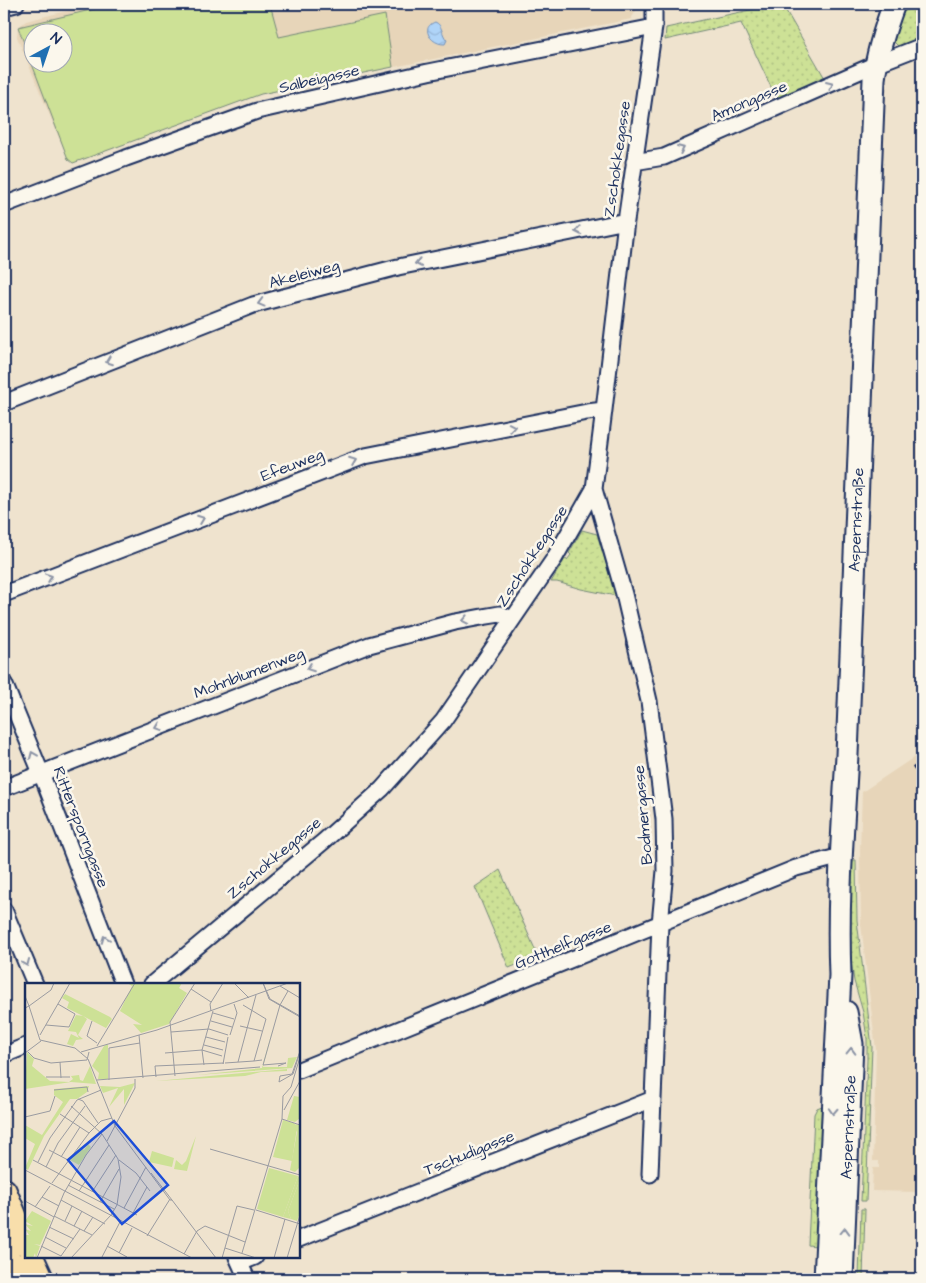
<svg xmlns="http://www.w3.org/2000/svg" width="926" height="1283" font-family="'Architects Daughter',sans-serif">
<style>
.built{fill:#e7d5b9;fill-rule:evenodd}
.green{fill:url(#green-dots);stroke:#74887a}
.pitch{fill:#cde196;stroke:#74887a;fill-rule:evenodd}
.water{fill:url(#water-waves);stroke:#7492ba}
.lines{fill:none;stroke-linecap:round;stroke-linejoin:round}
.minor-casing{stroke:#1b2f5e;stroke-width:19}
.secondary-casing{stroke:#1b2f5e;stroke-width:25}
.primary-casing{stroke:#1b2f5e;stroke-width:28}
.minor{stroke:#fbf7ec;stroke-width:15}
.secondary{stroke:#fbf7ec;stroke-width:21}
.primary{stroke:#f8deab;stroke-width:24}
.rail{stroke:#1b2f5e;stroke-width:4;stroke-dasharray:8 4;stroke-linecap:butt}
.oneway{stroke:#8b93a5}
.labels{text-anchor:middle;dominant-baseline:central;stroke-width:5;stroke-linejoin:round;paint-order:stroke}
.street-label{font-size:16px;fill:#1b2f5e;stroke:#fbf7ec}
.inset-road{fill:none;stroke:#9a9ba1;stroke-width:1}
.view{fill:#1d4ed8;fill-opacity:0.15;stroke:#1d4ed8;stroke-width:2.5}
.inset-edge{fill:none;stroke:#1b2f5e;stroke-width:2.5}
</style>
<defs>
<pattern id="green-dots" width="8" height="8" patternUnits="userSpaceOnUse" patternTransform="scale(1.25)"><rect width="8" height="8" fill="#cde196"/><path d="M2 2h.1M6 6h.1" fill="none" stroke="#afc184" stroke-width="1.8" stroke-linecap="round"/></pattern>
<pattern id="water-waves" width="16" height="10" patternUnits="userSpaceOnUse" patternTransform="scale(1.25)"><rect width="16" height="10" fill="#afd4f8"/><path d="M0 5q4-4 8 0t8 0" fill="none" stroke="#96b6d7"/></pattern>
</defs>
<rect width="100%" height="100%" fill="#efe3ce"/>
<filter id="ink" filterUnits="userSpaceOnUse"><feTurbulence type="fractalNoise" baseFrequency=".02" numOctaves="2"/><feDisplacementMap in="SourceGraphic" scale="10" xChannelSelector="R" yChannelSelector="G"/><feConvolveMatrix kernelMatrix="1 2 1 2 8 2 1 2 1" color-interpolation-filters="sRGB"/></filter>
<g filter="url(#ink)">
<path class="built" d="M95,4H638L637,9L631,19L261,94L73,163L68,159L17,37L18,27L26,21ZM32,32H62V62H32Z
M922,752V1192L872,1191L873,1168H879V1161H873L876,1050L861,924L860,849L862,792Z"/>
<path class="green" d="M778,4H782L826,80L778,102L741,23L665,40L666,28Z
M909,4H922V41L904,46H898L890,38L901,10L906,11Z
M582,530L597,534L616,596L581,589L557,582H551L565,559L567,560L571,555L569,553Z
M852,860H856L857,920L872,1047L866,1201H861L867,1060V1038L863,1012L854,981L849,948Z
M500,870L538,956L509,968L475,887Z
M822,1106L816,1246L808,1245L814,1114L817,1108Z
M861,1209H865L863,1279H859Z"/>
<path class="pitch" d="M116,4H270L279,37L385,15L393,67L261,94L73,163L68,159L18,27ZM32,32H62V62H32Z"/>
<path class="water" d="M435,22C443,25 441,34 447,40L445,44C432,45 419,28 435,22Z"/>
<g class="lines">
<g class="minor-casing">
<path id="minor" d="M4,7L16,4
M634,162L664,157L876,64L922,46
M4,205L126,158L257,111L428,72L654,27
M4,403L253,305L398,267L626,221
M594,489L624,594L649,701L664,819L665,871L660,924L650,1174
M4,594L365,456L587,412L604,410
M4,683L41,773L123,984
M4,788L369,645L455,622L482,617L500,614L512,619
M4,910L35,984
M152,984L324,841L382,789L443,721L554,559L594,489L604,410L626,221L654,27V4
M4,1055L26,1046
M299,1070L796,868L841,856
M299,1239L653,1099
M237,1257L247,1279
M240,1263L255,1257"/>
</g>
<g class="secondary-casing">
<g id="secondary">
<path id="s1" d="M825,1279L840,975C837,901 843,828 847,755L874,79C877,53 885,28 894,4"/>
<path id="s2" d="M842,1279L852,1044L846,1012"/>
</g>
</g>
<g class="primary-casing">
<path id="primary" d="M4,1191L26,1244
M4,1249L16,1279
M31,1257L41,1279"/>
</g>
<use href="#minor" class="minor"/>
<use href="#secondary" class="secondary"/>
<use href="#primary" class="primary"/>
<path class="rail" d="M913,769L922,763"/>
</g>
<defs><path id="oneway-chevron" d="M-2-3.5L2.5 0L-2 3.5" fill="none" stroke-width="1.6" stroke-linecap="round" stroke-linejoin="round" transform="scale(1.25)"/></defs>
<g class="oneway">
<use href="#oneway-chevron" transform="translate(830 85) rotate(-23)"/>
<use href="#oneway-chevron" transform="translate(681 149) rotate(-23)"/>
<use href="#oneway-chevron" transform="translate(578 231) rotate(169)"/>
<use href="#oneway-chevron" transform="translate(418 263) rotate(169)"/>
<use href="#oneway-chevron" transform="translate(261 303) rotate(165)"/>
<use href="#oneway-chevron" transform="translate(109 361) rotate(159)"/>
<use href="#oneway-chevron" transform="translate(512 427) rotate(-11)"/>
<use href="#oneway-chevron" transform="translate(353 461) rotate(-21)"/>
<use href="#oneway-chevron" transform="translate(201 519) rotate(-21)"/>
<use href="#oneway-chevron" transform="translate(49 577) rotate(-21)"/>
<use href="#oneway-chevron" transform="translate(465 620) rotate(169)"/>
<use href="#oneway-chevron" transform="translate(310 668) rotate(159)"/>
<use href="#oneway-chevron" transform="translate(159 727) rotate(159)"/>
<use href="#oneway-chevron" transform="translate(33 755) rotate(-113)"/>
<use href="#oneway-chevron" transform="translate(105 939) rotate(-111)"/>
<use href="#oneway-chevron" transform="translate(26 963) rotate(67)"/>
<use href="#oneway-chevron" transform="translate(851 1051) rotate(-89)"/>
<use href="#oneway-chevron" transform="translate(833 1111) rotate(93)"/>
<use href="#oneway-chevron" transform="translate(845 1231) rotate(-88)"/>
</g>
</g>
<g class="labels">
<g class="street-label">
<text transform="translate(319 79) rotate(-13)">Salbeigasse</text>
<text transform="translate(749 101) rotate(-23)">Amongasse</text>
<text transform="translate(617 159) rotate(-82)">Zschokkegasse</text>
<text transform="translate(304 274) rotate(-15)">Akeleiweg</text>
<text transform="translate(292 465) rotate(-21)">Efeuweg</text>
<text stroke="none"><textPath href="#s1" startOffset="760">Aspernstraße</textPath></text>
<text transform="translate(532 556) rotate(-57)">Zschokkegasse</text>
<text transform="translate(249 673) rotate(-21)">Mohnblumenweg</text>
<text transform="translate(643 815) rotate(-95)">Bodmergasse</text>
<text transform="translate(81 827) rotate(69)">Rittersporngasse</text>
<text transform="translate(274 858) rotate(-40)">Zschokkegasse</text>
<text transform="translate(563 945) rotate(-22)">Gotthelfgasse</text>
<text stroke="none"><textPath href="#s2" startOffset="152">Aspernstraße</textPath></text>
<text transform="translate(469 1153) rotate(-22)">Tschudigasse</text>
</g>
</g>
<g transform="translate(25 983)">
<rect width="275" height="275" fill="#efe3ce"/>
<path d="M102,0H157L154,5L162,10L144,41L116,50L108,41L117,42L95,28L107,3ZM40,11L85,34L87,36L81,45L58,33L62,36L53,52L58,56L51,57L48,63L42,61L46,51L54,55L51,49L43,48L51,32L58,33L42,25L44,19L37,15ZM249,41L238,84H262L263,75L272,74L267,85L172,92L237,85ZM83,61V96H73L74,90L67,83L79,63ZM2,69L9,76L7,83L25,98L44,99L48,96L46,93L54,92L55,97L58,98L65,83L71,101L46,99L0,106ZM262,86V88L236,89L220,93L131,98ZM110,100L99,122V106L84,124L93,105L78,110L75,103L95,104ZM64,103L62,109L52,116H45L19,153L3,187L0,185L10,161L0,155V142L17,152L38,119L29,112V106ZM269,113L275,114V135L270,139L262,137ZM258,137L269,140L272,145L267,178L248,174ZM171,153L162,188L149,186L151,177L157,182L161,178ZM127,168L149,175L147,184L124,179ZM244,185L273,193L258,234L232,226ZM275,196V230L272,238L266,236L263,228ZM7,228L26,238L15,262L9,261L15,263L11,275L10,270L8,275H0V252H4L0,246L6,248L0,241L8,243L0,238Z" fill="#cde196"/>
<path d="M268,141L275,142V190L274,185L270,189L265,187L272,149ZM273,193L275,196L263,228L266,236L258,234Z" fill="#cde196"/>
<path d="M63,161L66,164L54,182L45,177L55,164L59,167Z" fill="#cde196"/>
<path class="inset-road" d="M29,0L26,7L4,23L15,57L50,65L63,76L90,143L145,217H147L126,190M209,0L224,15M238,0L245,16L275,33M238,0L244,16L275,34M255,3L275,15M166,6L186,19M0,13L4,23L0,25M218,22L241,36L229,78L237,77M186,28L185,21L198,0M188,30L209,36M67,38L62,53L72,60M186,38L207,44M21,42L44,44L50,31L33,21M215,43L237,48M132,47L263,0M146,49L184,46L203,52M15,52L45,0M114,52L132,47M114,52L118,95M205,52L212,30L209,21M181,54L200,59M179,62L198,67M72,63L110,0M275,68L267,91L255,93L254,99L268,91L275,69M3,69L9,75L26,80L62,77L64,69M56,69L114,52M0,70L16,58M140,70L177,67L197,73M35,79L36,95M213,79L231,12M200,80L229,78M198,81L203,54M179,82L177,67L188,28M253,83L261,80L238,82L255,22L263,8M150,93L145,39L170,0M21,94H45M131,94L130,83L199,80M72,97L235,84M84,97V65L115,60M29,107L62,104L63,109M53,116L58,118L73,140M259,127L275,98M35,131L64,150M0,134L25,128L30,113M257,136L275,142M82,158L110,105V96M185,166L275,192M24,167L43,177M36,174L55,144M8,177L112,232M94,177L111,190L125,208M13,179L25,155L52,117L76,107M21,184L33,160L60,123M0,187L167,275M27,200L64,150L76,138L87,135M43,202L89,226M54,208L84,162M67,209L91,172M17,214L34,223M36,217L80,241M147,217L191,275M0,218L29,234M75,219L94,186M10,224L25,203M99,225L121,184M231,227L275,241M108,230L122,204M29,233L67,252M40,238L47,223M49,243L57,228M24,244L49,256M59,248L68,234M122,253L145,216M20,254L41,265M16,263L36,273L55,246M82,263L102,274M200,265L231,275M94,270L107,245M217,270L257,136L258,113L266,104L275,74M159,271L172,248L180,243L220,259M77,274L95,239M12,275L39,210L61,172L77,151M46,275L86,232L92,222L96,194L93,176L77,151L46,123M197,275L212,223L229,227M249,275L260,236M262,275L275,232"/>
<path class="view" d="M89,138L143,202L97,241L43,177Z"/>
<rect width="275" height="275" class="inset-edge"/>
</g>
<rect width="926" height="1283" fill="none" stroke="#fbf7ec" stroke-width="20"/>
<rect x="10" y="10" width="906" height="1263" fill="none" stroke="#1b2f5e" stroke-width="2" filter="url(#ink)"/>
<g transform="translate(48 48) rotate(40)"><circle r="24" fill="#fbf7ec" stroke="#a1a7b3"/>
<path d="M0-4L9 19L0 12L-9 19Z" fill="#1f6fb2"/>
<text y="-8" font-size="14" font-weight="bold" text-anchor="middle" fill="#1b2f5e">N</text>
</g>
</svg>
